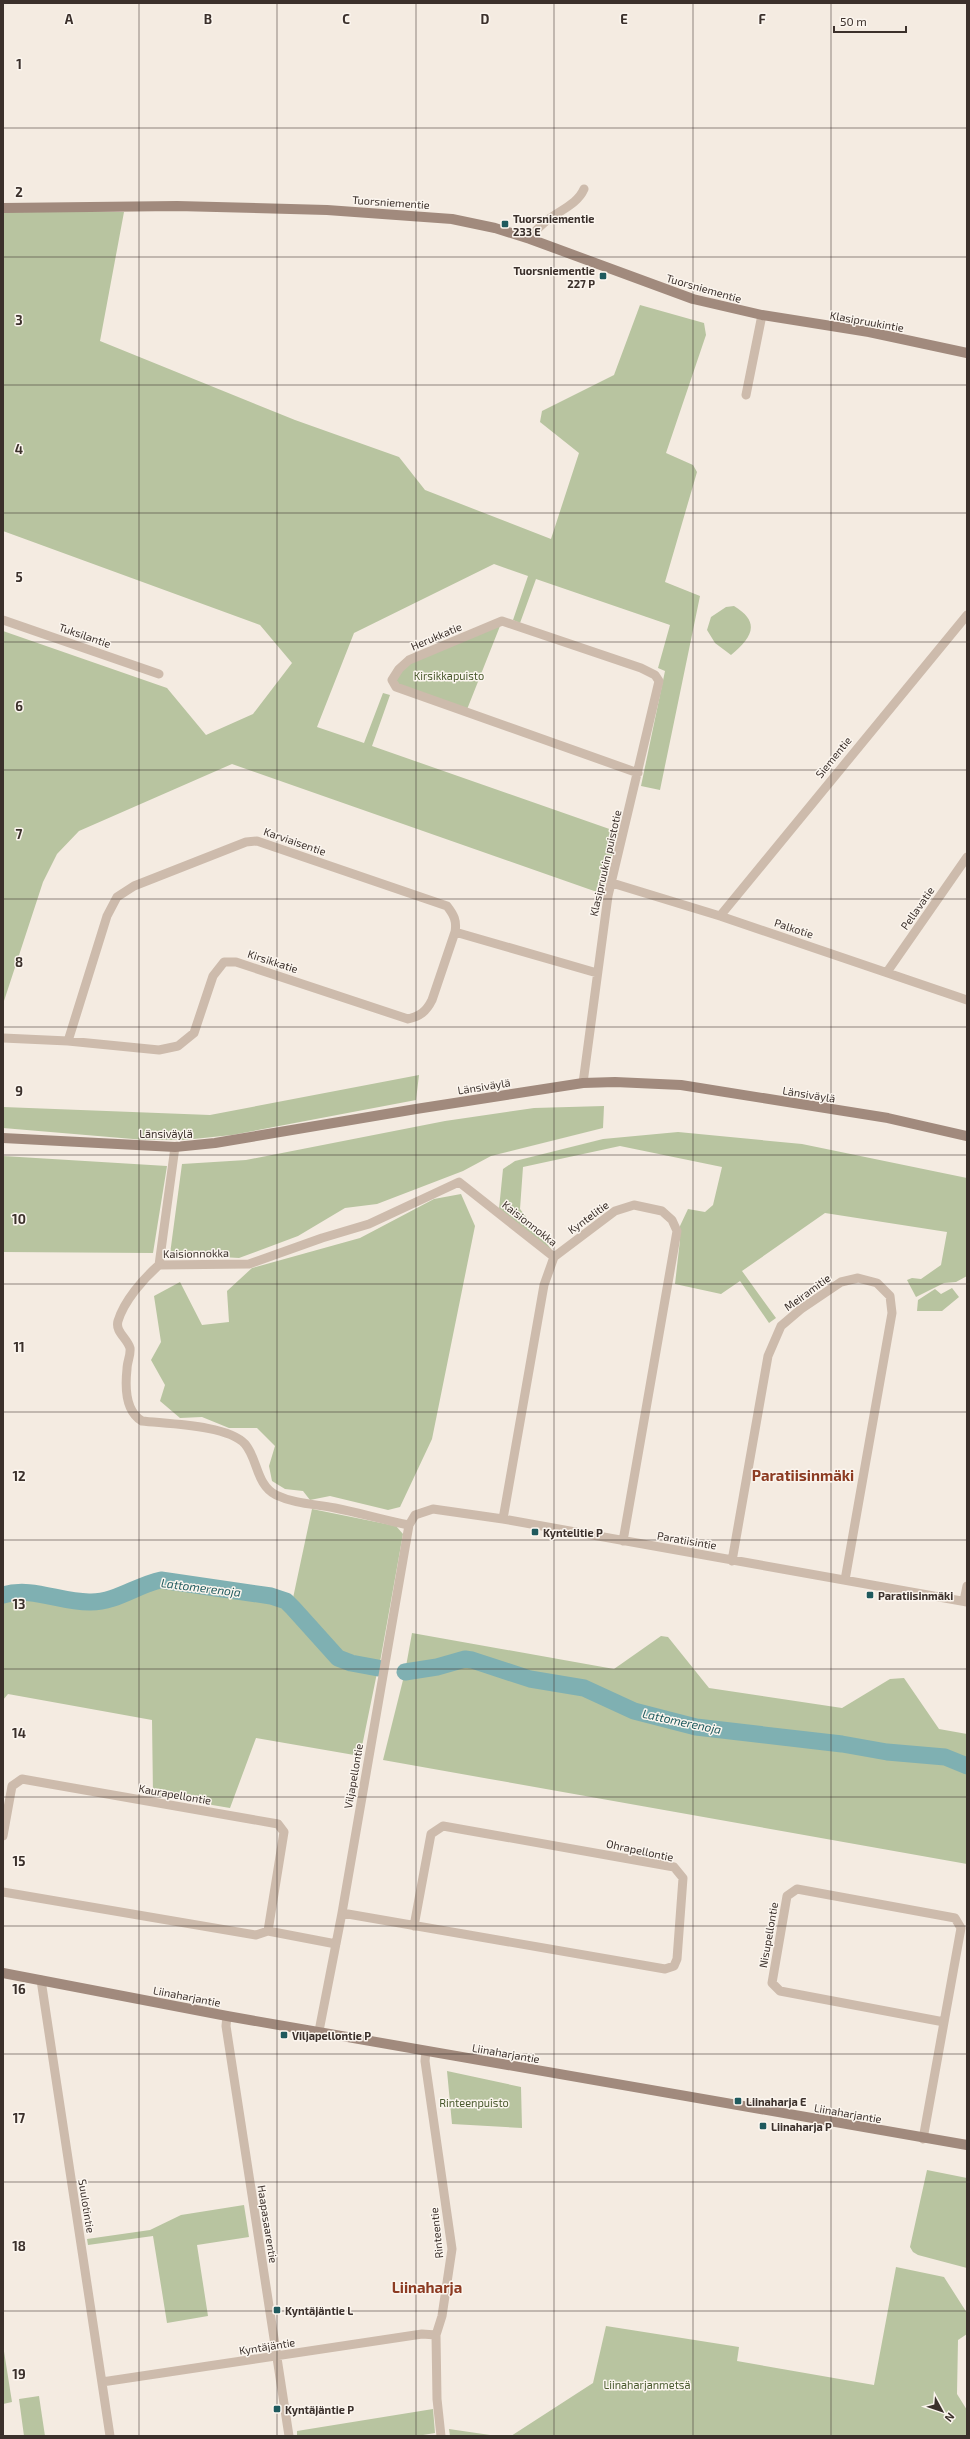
<svg xmlns="http://www.w3.org/2000/svg" width="970" height="2439" font-family="'Exo 2',sans-serif">
<style>
.green{fill:#b8c4a0}
.lines{fill:none;stroke-linecap:round;stroke-linejoin:round}
.river{stroke:#7fb0b2;stroke-width:17}
.street{stroke:#cdbbac;stroke-width:9}
.secondary{stroke:#a18a7d;stroke-width:10}
.grid{fill:none;stroke:#3b302b;stroke-width:1;stroke-opacity:0.55}
.poi-dot{fill:#1f5a5e;stroke:#fbf5ee;stroke-width:1.5}
.labels{text-anchor:middle;dominant-baseline:central;stroke-width:3;stroke-linejoin:round;paint-order:stroke}
.street-label{font-size:11px;fill:#3b302b;stroke:#fbf5ee}
.poi-label{font-size:11px;font-weight:bold;fill:#3b302b;stroke:#fbf5ee;text-anchor:start}
.park-label{font-size:11px;fill:#4a5a2e;stroke:#fbf5ee}
.water-label{font-size:12px;font-style:italic;fill:#1f5a5e;stroke:#fbf5ee}
.district-label{font-size:15px;font-weight:bold;fill:#8c3b22;stroke:#fbf5ee}
.grid-label{font-size:13px;text-anchor:middle;font-weight:bold;fill:#3b302b;stroke:#fbf5ee;stroke-width:3;stroke-linejoin:round;paint-order:stroke}
</style>
<rect width="100%" height="100%" fill="#f4ebe1"/>
<path class="green" d="M57,211L124,212L100,341L295,420L399,457L425,490L551,539L579,453L540,422L542,411L614,375L640,305L704,323L706,335L666,453L693,465L697,472L665,582L700,596L660,790L641,786L665,671L658,668L670,625L536,579L520,623L513,620L528,576L494,564L354,633L317,727L364,743L383,693L390,695L372,746L618,832L604,888L597,892L232,764L79,831L57,854L43,882L3,1004V631L167,688L206,735L253,714L292,663L260,625L3,531V212Z
M734,606C762,623 751,638 731,655L715,643L707,630L711,617L726,607Z
M502,621L466,712L396,687L392,680L402,666Z
M419,1075L416,1100L232,1135L184,1140H145L3,1128V1107L210,1115Z
M604,1106L603,1128L491,1156L463,1171L377,1204L345,1208L298,1236L239,1258L170,1254L182,1164L246,1160L445,1121L534,1108Z
M678,1132L802,1144L967,1178V1276L956,1282L944,1283L916,1297L907,1280L912,1278L921,1279L941,1265L947,1232L825,1213L742,1271L776,1318L769,1323L740,1281L721,1294L675,1284L680,1240V1226L688,1209L705,1212L713,1205L722,1167L620,1146L523,1167L520,1209L551,1249L549,1250L499,1209L503,1169L515,1161L603,1139Z
M3,1156L167,1166L153,1253L3,1252Z
M461,1194L475,1226L432,1439L400,1507L388,1510L330,1496L310,1500L303,1491L285,1489L272,1481L269,1466L275,1446L257,1428H229L202,1417L180,1418L160,1401L165,1385L151,1360L161,1342L154,1296L180,1282L202,1325L229,1322L227,1291L252,1268L360,1238L434,1199Z
M952,1288L959,1297L942,1311H917L918,1300L935,1289L941,1294Z
M312,1509L396,1526L403,1534L380,1662L352,1657L340,1653L293,1598Z
M175,1584L276,1602C300,1617 312,1646 336,1660C348,1668 363,1670 377,1673L360,1756L256,1738L230,1808L153,1795L152,1720L8,1694L3,1700V1601C32,1593 58,1609 87,1607C109,1606 127,1594 148,1587C156,1584 166,1585 175,1584Z
M412,1633L614,1669L661,1636L668,1637L709,1688L842,1708L890,1679L904,1678L939,1729L967,1734V1864L383,1760L405,1672Z
M447,2071L521,2087L522,2128L452,2124Z
M927,2170L967,2178V2268L918,2255L913,2252L910,2247Z
M244,2205L249,2237L197,2245L208,2316L167,2323L153,2236L88,2245L87,2239L150,2230L181,2215Z
M896,2267L944,2277L967,2313V2334L958,2340L957,2394L967,2410V2436H511L593,2383L606,2326L739,2347L737,2361L874,2385Z
M3,2345L12,2402L3,2404Z
M39,2396L45,2436H24L19,2399Z
M433,2409L435,2433L417,2436H297V2431Z
M449,2429L497,2436H450Z"/>
<g class="lines">
<path class="river" d="M3,1595C33,1586 61,1603 91,1602C116,1602 137,1585 161,1580L271,1596L286,1601L293,1608L338,1658L351,1663L378,1668
M405,1672L437,1667L465,1659L472,1660L530,1679L584,1688L634,1711L696,1727L842,1744L887,1752L945,1757L967,1766"/>
<path class="street" d="M530,239C545,213 575,210 584,189
M746,395L762,315
M3,620L159,674
M612,883L720,916L967,1000
M720,916L967,615
M455,932L597,973
M887,972L967,857
M3,1038L68,1041L159,1050L178,1046L194,1033L213,976L224,962H236L408,1019C420,1016 426,1012 432,1000L455,932C457,921 454,915 447,906L257,841L246,842L134,886L117,897L107,916L68,1041
M583,1083L608,896L659,681L655,675L641,668L502,621L409,660L399,669L392,680L396,687L638,773
M159,1265L175,1147
M503,1519L544,1285L554,1257L615,1211L634,1205L662,1211L672,1220L677,1231L623,1541
M409,1525C384,1520 360,1513 335,1508C315,1504 295,1504 276,1495C256,1485 258,1459 245,1444C228,1425 168,1424 142,1421C125,1411 125,1387 127,1369C127,1362 131,1355 130,1348C127,1338 115,1332 118,1321C124,1301 143,1279 159,1265L249,1264L322,1238L369,1224L459,1182L554,1257
M732,1561L768,1356L781,1326L801,1309L841,1282L858,1278L877,1283L890,1296L892,1313L845,1580
M964,1601L967,1586
M3,1836L12,1786L22,1779L278,1824L284,1832L268,1931L336,1944
M3,1892L256,1935L268,1931
M342,1913L665,1969L674,1966L677,1959L683,1878L674,1867L443,1826L431,1834L414,1926
M41,1980L110,2436
M227,2016L226,2026L289,2436
M319,2031L342,1913L409,1525L415,1515L433,1509L503,1519L967,1602
M426,2051L425,2061L452,2249L442,2316L436,2335L437,2399L441,2436
M923,2139L961,1928L955,1918L797,1889L787,1896L772,1983L780,1991L944,2022
M102,2382L422,2334L436,2335"/>
<path class="secondary" d="M3,208L177,206L327,210L452,219L495,228L530,239L693,299L762,315L869,332L967,353
M3,1138L175,1147L215,1143L416,1109L583,1083L615,1082L681,1085L888,1118L967,1136
M3,1973L227,2016L967,2145"/>
</g>
<path class="grid" d="M139,3V2436M277,3V2436M416,3V2436M554,3V2436M693,3V2436M831,3V2436M3,128H967M3,257H967M3,385H967M3,513H967M3,642H967M3,770H967M3,899H967M3,1027H967M3,1155H967M3,1284H967M3,1412H967M3,1540H967M3,1669H967M3,1797H967M3,1926H967M3,2054H967M3,2182H967M3,2311H967"/>
<g class="poi-dot">
<rect x="501" y="220" width="8" height="8" rx="2"/>
<rect x="599" y="272" width="8" height="8" rx="2"/>
<rect x="531" y="1528" width="8" height="8" rx="2"/>
<rect x="866" y="1591" width="8" height="8" rx="2"/>
<rect x="280" y="2031" width="8" height="8" rx="2"/>
<rect x="734" y="2097" width="8" height="8" rx="2"/>
<rect x="759" y="2122" width="8" height="8" rx="2"/>
<rect x="273" y="2306" width="8" height="8" rx="2"/>
<rect x="273" y="2405" width="8" height="8" rx="2"/>
</g>
<g class="labels">
<g class="street-label">
<text transform="translate(391 202) rotate(4)">Tuorsniementie</text>
<text transform="translate(704 288) rotate(16)">Tuorsniementie</text>
<text transform="translate(867 321) rotate(10)">Klasipruukintie</text>
<text transform="translate(85 635) rotate(19)">Tuksilantie</text>
<text transform="translate(436 636) rotate(-23)">Herukkatie</text>
<text transform="translate(833 757) rotate(-51)">Siementie</text>
<text transform="translate(295 841) rotate(19)">Karviaisentie</text>
<text transform="translate(605 863) rotate(-77)">Klasipruukin puistotie</text>
<text transform="translate(917 908) rotate(-55)">Pellavatie</text>
<text transform="translate(794 928) rotate(18)">Palkotie</text>
<text transform="translate(273 961) rotate(18)">Kirsikkatie</text>
<text transform="translate(484 1086) rotate(-9)">Länsiväylä</text>
<text transform="translate(809 1094) rotate(9)">Länsiväylä</text>
<text x="166" y="1133">Länsiväylä</text>
<text transform="translate(588 1217) rotate(-36)">Kyntelitie</text>
<text transform="translate(530 1223) rotate(38)">Kaisionnokka</text>
<text transform="translate(196 1253) rotate(-1)">Kaisionnokka</text>
<text transform="translate(807 1292) rotate(-36)">Meiramitie</text>
<text transform="translate(687 1540) rotate(10)">Paratiisintie</text>
<text transform="translate(353 1776) rotate(-80)">Viljapellontie</text>
<text transform="translate(175 1794) rotate(10)">Kaurapellontie</text>
<text transform="translate(640 1850) rotate(12)">Ohrapellontie</text>
<text transform="translate(768 1935) rotate(-80)">Nisupellontie</text>
<text transform="translate(187 1996) rotate(11)">Liinaharjantie</text>
<text transform="translate(506 2053) rotate(10)">Liinaharjantie</text>
<text transform="translate(848 2113) rotate(10)">Liinaharjantie</text>
<text transform="translate(87 2206) rotate(81)">Suulotintie</text>
<text transform="translate(268 2224) rotate(81)">Haapasaarentie</text>
<text transform="translate(436 2233) rotate(-96)">Rinteentie</text>
<text transform="translate(267 2346) rotate(-9)">Kyntäjäntie</text>
</g>
<g class="poi-label">
<text x="513" y="218">Tuorsniementie<tspan x="513" dy="13">233 E</tspan></text>
<text x="595" y="270" text-anchor="end">Tuorsniementie<tspan x="595" dy="13">227 P</tspan></text>
<text x="543" y="1532">Kyntelitie P</text>
<text x="878" y="1595">Paratiisinmäki</text>
<text x="292" y="2035">Viljapellontie P</text>
<text x="746" y="2101">Liinaharja E</text>
<text x="771" y="2126">Liinaharja P</text>
<text x="285" y="2310">Kyntäjäntie L</text>
<text x="285" y="2409">Kyntäjäntie P</text>
</g>
<g class="park-label">
<text x="449" y="675">Kirsikkapuisto</text>
<text x="474" y="2102">Rinteenpuisto</text>
<text x="647" y="2384">Liinaharjanmetsä</text>
</g>
<g class="water-label">
<text transform="translate(201 1587) rotate(7)">Lattomerenoja</text>
<text transform="translate(682 1721) rotate(12)">Lattomerenoja</text>
</g>
<g class="district-label">
<text x="803" y="1475">Paratiisinmäki</text>
<text x="427" y="2287">Liinaharja</text>
</g>
</g>
<g class="grid-label">
<text x="69" y="24">A</text>
<text x="208" y="24">B</text>
<text x="346" y="24">C</text>
<text x="485" y="24">D</text>
<text x="624" y="24">E</text>
<text x="762" y="24">F</text>
<text x="19" y="69">1</text>
<text x="19" y="197">2</text>
<text x="19" y="325">3</text>
<text x="19" y="454">4</text>
<text x="19" y="582">5</text>
<text x="19" y="711">6</text>
<text x="19" y="839">7</text>
<text x="19" y="967">8</text>
<text x="19" y="1096">9</text>
<text x="19" y="1224">10</text>
<text x="19" y="1352">11</text>
<text x="19" y="1481">12</text>
<text x="19" y="1609">13</text>
<text x="19" y="1738">14</text>
<text x="19" y="1866">15</text>
<text x="19" y="1994">16</text>
<text x="19" y="2123">17</text>
<text x="19" y="2251">18</text>
<text x="19" y="2379">19</text>
</g>
<rect width="970" height="2439" fill="none" stroke="#3b302b" stroke-width="8"/>
<g transform="translate(942 2411) rotate(130)" stroke="#fbf5ee" stroke-width="3" paint-order="stroke">
<path d="M0-3L7 15L0 10L-7 15Z" fill="#3b302b"/>
<text y="-6" font-size="11" font-weight="bold" text-anchor="middle" fill="#3b302b">N</text>
</g>
<path d="M834 26v6h72v-6" fill="none" stroke="#3b302b" stroke-width="2"/>
<text x="840" y="26" font-size="12" fill="#3b302b" stroke="#fbf5ee" stroke-width="3" paint-order="stroke">50 m</text>
</svg>
